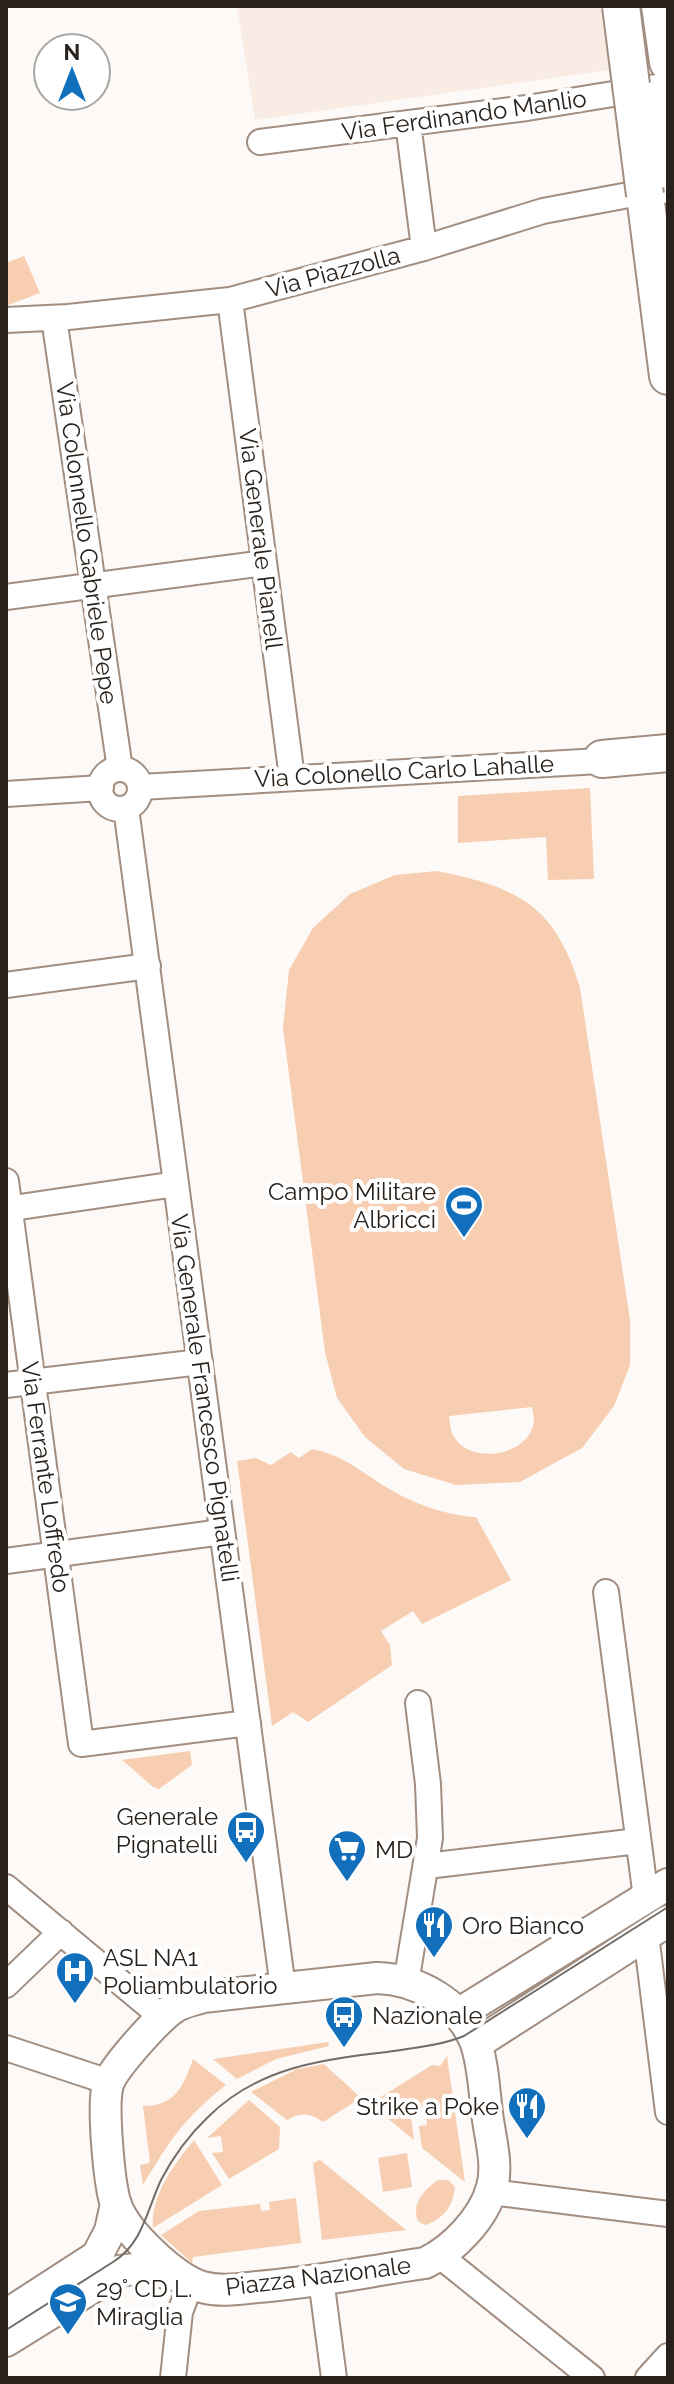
<svg xmlns="http://www.w3.org/2000/svg" width="674" height="2384" font-family="Raleway,sans-serif">
<style>
.built{fill:#f8ece4}
.green{fill:#f7ceb1;fill-rule:evenodd}
.lines{fill:none;stroke-linecap:round;stroke-linejoin:round}
.minor-casing{stroke:#a18e80;stroke-width:28}
.major-casing{stroke:#a18e80;stroke-width:34}
.highway-casing{stroke:#a18e80;stroke-width:40}
.minor{stroke:#fff;stroke-width:24}
.major{stroke:#fff;stroke-width:30}
.highway{stroke:#fff;stroke-width:36}
.tram{stroke:#726c67;stroke-width:2}
.highway-bridge-casing{stroke:#a18e80;stroke-width:40;stroke-linecap:butt}
.highway-bridge{stroke:#fff;stroke-width:36}
.labels{text-anchor:middle;dominant-baseline:central;stroke-width:8;stroke-linejoin:round;paint-order:stroke}
.street-label{font-size:24px;fill:#29221c;stroke:#fff}
.poi-label{font-size:24px;fill:#29221c;stroke:#fff;text-anchor:start}
</style>
<rect width="100%" height="100%" fill="#fdf9f6"/>
<path class="built" d="M237,6H602L610,70L255,120Z"/>
<path class="green" d="M24,256L40,293L6,306V263Z
M590,788L594,879L548,880L546,837L458,843V796Z
M437,871C518,887 556,906 580,988L630,1320V1365L614,1406L582,1448L520,1482L456,1485L404,1469L365,1437L337,1398L325,1352L283,1028L289,970L313,928L350,894L395,875ZM532,1407C533,1412 535,1421 533,1426C525,1457 468,1465 453,1435C450,1430 450,1422 449,1416Z
M312,1449C346,1456 362,1473 391,1490C415,1504 448,1516 476,1517L511,1580L422,1624L413,1611L381,1631L390,1645L392,1665L308,1722L293,1712L272,1726L237,1461L256,1458L271,1465L291,1452L299,1458Z
M190,1751L192,1765L159,1789L153,1787L122,1760Z
M328,2042L329,2046L276,2059L237,2079L213,2059Z
M447,2056L465,2182L422,2148L419,2126L427,2125L425,2108L410,2110L414,2140L381,2113L373,2102L432,2065L440,2066Z
M193,2059L226,2085C184,2118 170,2140 143,2185L140,2165L150,2163L143,2106C175,2106 183,2087 193,2059Z
M324,2064L361,2098L323,2122C310,2113 301,2112 287,2120L251,2092L297,2069Z
M249,2100L280,2127L279,2149L229,2179L212,2153L223,2152L221,2136L207,2138Z
M194,2140L222,2185L153,2228C150,2196 175,2163 194,2140Z
M407,2153L412,2187L383,2192L378,2158Z
M320,2160L406,2230L322,2240L313,2163Z
M438,2180H448L455,2187C453,2206 444,2219 425,2225L418,2221C411,2203 424,2190 438,2180Z
M296,2198L301,2243L193,2257L192,2263L161,2235L199,2211L260,2204L261,2211L270,2210L269,2202Z"/>
<g class="lines">
<g class="minor-casing">
<path id="minor" d="M408,123L424,248
M260,142L527,108L668,85
M230,300L292,778
M54,318L120,769
M6,320L68,317L230,300L424,248L543,211L634,194L668,190
M6,597L264,563
M100 789a20 20 0 1 1 40 0a20 20 0 1 1-40 0Z
M140,787L617,760
M6,794L101,788
M126,808L283,1988
M6,985L148,966
M6,1181L81,1744L248,1723
M6,1209L176,1184
M6,1385L200,1362
M6,1561L222,1532
M606,1592L646,1898
M427,1866L638,1841
M6,1887L162,2017
M646,1935L668,2112
M406,1983L430,1838L428,1784L418,1703
M6,1985L61,1932
M6,2048L109,2082
M491,2192L668,2214
M440,2256L592,2378
M321,2279L334,2378
M173,2378L180,2312L191,2283
M648,2378L668,2356"/>
</g>
<g class="major-casing">
<path id="major" d="M377,1978C417,1979 460,2003 475,2041C484,2064 484,2095 488,2120C491,2141 498,2166 492,2187C484,2218 453,2250 425,2263C369,2271 313,2283 257,2287C239,2289 220,2292 202,2287C174,2278 126,2233 116,2205C109,2184 102,2105 108,2084C114,2067 159,2017 175,2007C183,2002 194,2000 203,1997Z
M458,2014L668,1884
M476,2044L668,1921
M6,2315L97,2256L110,2231L116,2204
M6,2341L119,2271L143,2268L179,2276"/>
</g>
<g class="highway-casing">
<path id="highway" d="M660,6L668,62
M645,195L668,376
M602,759L668,753"/>
</g>
<use href="#minor" class="minor"/>
<use href="#major" class="major"/>
<use href="#highway" class="highway"/>
<path class="tram" d="M6,2330L113,2262C143,2243 147,2210 161,2180C173,2157 189,2135 208,2117C257,2068 322,2059 387,2052C413,2048 439,2046 464,2036L668,1907"/>
<g class="highway-bridge-casing">
<path id="highway-bridge" d="M621,6L645,195
M657,99L668,170"/>
</g>
<use href="#highway-bridge" class="highway-bridge"/>
</g>
<defs>
<g id="stadium-pin" transform="scale(2)"><path d="M0 17L-7.5 6A9.5 9.5 0 1 1 7.5 6Z" fill="#126fbc" stroke="#fff"/><path d="M0-5a6.5 5 0 1 0 0 10a6.5 5 0 1 0 0-10ZM-3.5-1.8h7v3.6h-7Z" fill="#fff"/></g>
<g id="bus-pin" transform="scale(2)"><path d="M0 17L-7.5 6A9.5 9.5 0 1 1 7.5 6Z" fill="#126fbc" stroke="#fff"/><path d="M-5-6H5V4H4V6H2V4H-2V6H-4V4H-5ZM-3.5-4V0h7V-4ZM-3.5 1.2v1.5H-2V1.2ZM2 1.2v1.5H3.5V1.2Z" fill="#fff"/></g>
<g id="supermarket-pin" transform="scale(2)"><path d="M0 17L-7.5 6A9.5 9.5 0 1 1 7.5 6Z" fill="#126fbc" stroke="#fff"/><path d="M-6-5.5h2.5l.6 2H6L4.5 2H-2.5L-4.4-4H-6ZM-1.5 3.2a1.3 1.3 0 1 0 .1 0ZM3 3.2a1.3 1.3 0 1 0 .1 0Z" fill="#fff"/></g>
<g id="restaurant-pin" transform="scale(2)"><path d="M0 17L-7.5 6A9.5 9.5 0 1 1 7.5 6Z" fill="#126fbc" stroke="#fff"/><path d="M-5-6h1v4h1v-4h1v4h1v-4h1v5L-1.5 .5V6h-2V.5L-5-1ZM5-6V6H3V1.5H1.5Q1.5-4 5-6Z" fill="#fff"/></g>
<g id="hospital-pin" transform="scale(2)"><path d="M0 17L-7.5 6A9.5 9.5 0 1 1 7.5 6Z" fill="#126fbc" stroke="#fff"/><path d="M-5-5h3v3.5h4V-5h3V5h-3V1.5h-4V5h-3Z" fill="#fff"/></g>
<g id="school-pin" transform="scale(2)"><path d="M0 17L-7.5 6A9.5 9.5 0 1 1 7.5 6Z" fill="#126fbc" stroke="#fff"/><path d="M0-5L7-2L0 1L-7-2ZM-4 1L0 2.5L4 1V4Q0 6-4 4Z" fill="#fff"/></g>
</defs>
<g fill-rule="evenodd">
<use href="#stadium-pin" x="464" y="1205"/>
<use href="#bus-pin" x="246" y="1830"/>
<use href="#supermarket-pin" x="347" y="1849"/>
<use href="#restaurant-pin" x="434" y="1925"/>
<use href="#hospital-pin" x="75" y="1971"/>
<use href="#bus-pin" x="344" y="2015"/>
<use href="#restaurant-pin" x="527" y="2106"/>
<use href="#school-pin" x="68" y="2302"/>
</g>
<g class="labels">
<g class="street-label">
<text transform="translate(464 115) rotate(-8)">Via Ferdinando Manlio</text>
<text transform="translate(333 272) rotate(-15)">Via Piazzolla</text>
<text transform="translate(261 539) rotate(83)">Via Generale Pianell</text>
<text transform="translate(87 543) rotate(82)">Via Colonnello Gabriele Pepe</text>
<text transform="translate(404 771) rotate(-3)">Via Colonello Carlo Lahalle</text>
<text transform="translate(205 1398) rotate(82)">Via Generale Francesco Pignatelli</text>
<text transform="translate(46 1477) rotate(82)">Via Ferrante Loffredo</text>
<text transform="translate(318 2276) rotate(-7)">Piazza Nazionale</text>
</g>
<g class="poi-label">
<text x="436" y="1191" text-anchor="end">Campo Militare<tspan x="436" dy="28">Albricci</tspan></text>
<text x="218" y="1816" text-anchor="end">Generale<tspan x="218" dy="28">Pignatelli</tspan></text>
<text x="375" y="1849">MD</text>
<text x="462" y="1925">Oro Bianco</text>
<text x="103" y="1957">ASL NA1<tspan x="103" dy="28">Poliambulatorio</tspan></text>
<text x="372" y="2015">Nazionale</text>
<text x="499" y="2106" text-anchor="end">Strike a Poke</text>
<text x="96" y="2288">29° CD L.<tspan x="96" dy="28">Miraglia</tspan></text>
</g>
</g>
<rect width="674" height="2384" fill="none" stroke="#29221c" stroke-width="16"/>
<g transform="translate(72 72)"><circle r="38" fill="#ffffff" stroke="#a9a7a4" stroke-width="2"/>
<path d="M0-6L14 30L0 20L-14 30Z" fill="#126fbc"/>
<text y="-12" font-size="22" font-weight="bold" text-anchor="middle" fill="#29221c">N</text>
</g>
</svg>
